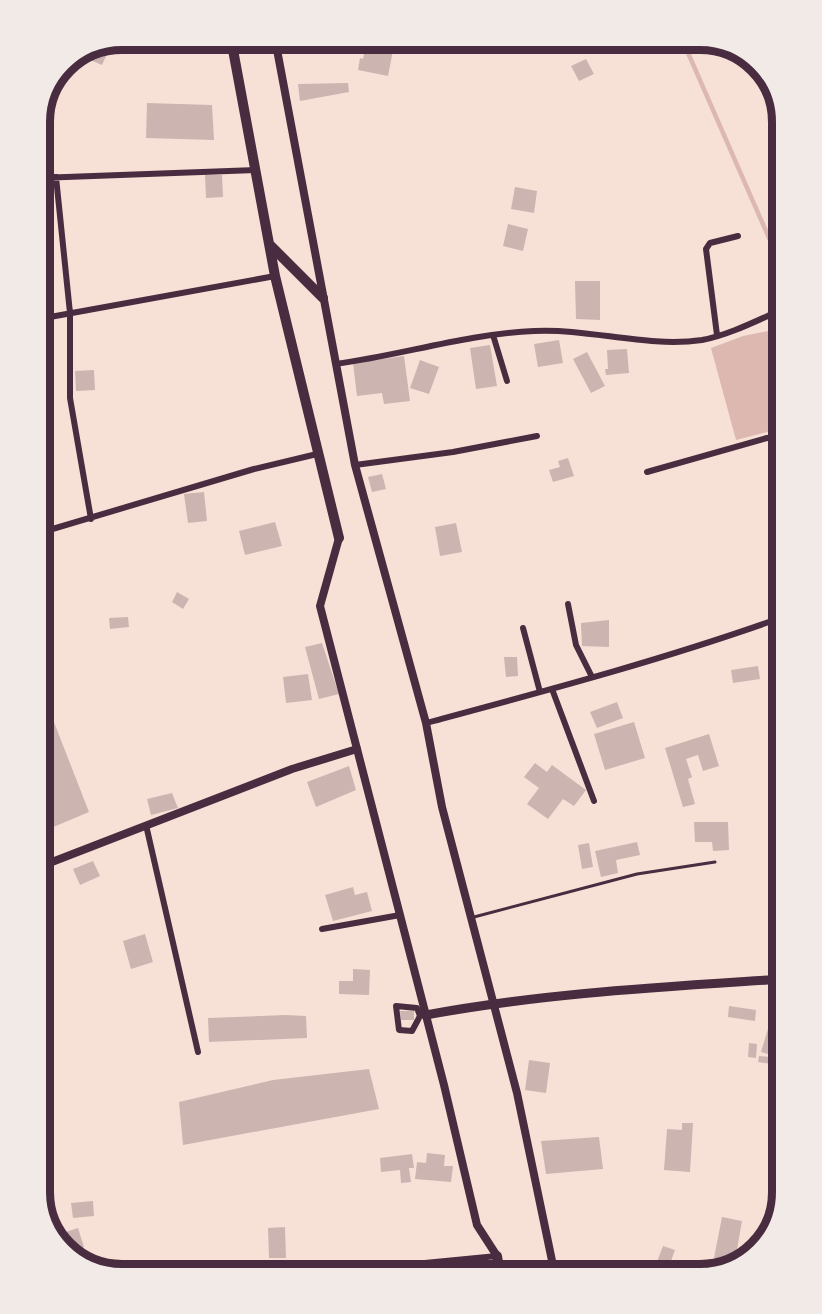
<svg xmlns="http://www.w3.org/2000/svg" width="822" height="1314" font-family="'Open Sans',sans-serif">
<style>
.water{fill:#dcb8b0}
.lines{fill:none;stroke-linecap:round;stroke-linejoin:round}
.stream{stroke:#dcb8b0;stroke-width:4.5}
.building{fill:#ccb4b1}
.service{stroke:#4a2c40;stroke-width:3}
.minor{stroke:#4a2c40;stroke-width:6}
.tertiary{stroke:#4a2c40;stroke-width:8}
.secondary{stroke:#4a2c40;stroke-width:8}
.primary{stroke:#4a2c40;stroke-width:9}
.trunk{stroke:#4a2c40;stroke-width:10}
.rim{fill:none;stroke:#4a2c40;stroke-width:8}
</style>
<rect width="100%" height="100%" fill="#f7e1d7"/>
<path class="water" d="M783,328V428L736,440L711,348L743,336Z"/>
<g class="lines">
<path class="stream" d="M682,39L783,270"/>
</g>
<path class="building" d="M367,39L395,40L388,76L358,70L360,58L363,59Z
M647,39H669L668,43Z
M112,43L102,65L81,56Z
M586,59L594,74L579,81L571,66Z
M348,83L349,92L300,101L298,84Z
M147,103L212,105L214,140L146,138Z
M205,175H222L223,197L206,198Z
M515,187L537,191L534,213L511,209Z
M508,224L528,229L523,251L503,246Z
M575,281H600V320L576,319Z
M559,340L563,363L538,367L534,344Z
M490,345L497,386L476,389L470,348Z
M627,349L629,373L606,375L605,369H608L607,350Z
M587,352L605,386L591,393L573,359Z
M404,356L410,401L384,404L382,393L357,396L353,363Z
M420,360L439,367L429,394L410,388Z
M94,370L95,390L76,391L75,371Z
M568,458L574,476L553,482L549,470L560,467L558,461Z
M382,474L386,489L372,492L368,477Z
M204,492L207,521L188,523L184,494Z
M275,522L282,546L245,555L239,531Z
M456,523L462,552L440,556L435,527Z
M39,553H47L48,566H39Z
M177,592L189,599L183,609L172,602Z
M128,617L129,627L110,629L109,618Z
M609,620V647L582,646L581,623Z
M322,643L339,694L319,699L305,647Z
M504,657H517L518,676L506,677Z
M758,666L760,679L733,683L731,670Z
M308,674L312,700L286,703L283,677Z
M617,702L623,718L597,728L590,712Z
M52,717L89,812L51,828L39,798V722Z
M634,722L645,758L605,770L594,734Z
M709,734L719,766L703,771L698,755L686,759L692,777L688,779L695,804L683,807L665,748Z
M535,763L547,772L552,765L586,790L574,806L563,799L548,819L527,804L539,788L524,777Z
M349,766L356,790L316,807L307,782Z
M172,793L178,808L151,815L147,799Z
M694,822H728L729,850L713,851L712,842H695Z
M637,842L640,855L616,860L618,873L601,877L595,851Z
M589,843L593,867L582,869L578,845Z
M93,861L100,876L80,885L73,869Z
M353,887L355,895L367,892L372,911L333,921L325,895Z
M145,934L153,962L131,969L123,941Z
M353,969L370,970L369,995L339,994V981H353Z
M729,1006L756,1010L755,1021L728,1017Z
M400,1011H414V1020H401Z
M285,1015L306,1016L307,1038L209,1042L208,1018Z
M770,1022L783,1026L781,1058L761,1052Z
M749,1043L757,1044L756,1058L748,1057Z
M759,1056L771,1057V1064L758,1062Z
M529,1060L550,1063L546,1093L525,1090Z
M369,1069L379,1109L183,1145L179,1102L273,1080Z
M682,1123H693L690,1172L664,1170L667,1129L682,1130Z
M599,1137L603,1169L546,1174L541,1141Z
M427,1153L445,1155L444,1166H453L451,1182L415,1179L417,1162L426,1163Z
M412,1154L414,1168H409L411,1182L401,1183L400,1170L381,1172L380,1158Z
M93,1201L94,1216L73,1218L71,1203Z
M722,1217L742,1221L734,1267L713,1263Z
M285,1227L286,1258H269L268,1228Z
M78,1228L84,1247L68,1252L54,1236Z
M663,1246L675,1250L666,1275H652Z
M88,1259L114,1262L113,1274L87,1265Z
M434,1266L454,1275H430Z"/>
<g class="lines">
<path class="service" d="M474,917L637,874L715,862"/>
<path class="minor" d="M56,177L70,313V398L91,519
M39,178L256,170
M39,319L275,276
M493,335L507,381
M717,335L706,249L710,243L738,236
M336,364C402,355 467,334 534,331C590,328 646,348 702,340C729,335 758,320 783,309
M355,465L453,452L537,436
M647,472L767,438L775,437L783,442
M39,533L254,469L317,454
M568,604L576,645L592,677
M775,619L783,603
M523,628L540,692
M552,689L594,801
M426,723C545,691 666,659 783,617
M146,825L198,1052
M322,929L400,915
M420,1016L412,1031L399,1030L396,1006L417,1008L420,1016L426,1015
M301,1275L497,1256"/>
<path class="tertiary" d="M275,39L355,465L426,723L442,807L517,1093L555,1275
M339,538L320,606L444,1085L477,1225L497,1256"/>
<path class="secondary" d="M39,867L292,769L357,749"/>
<path class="primary" d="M426,1015C544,993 663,987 783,979"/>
<path class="trunk" d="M231,39L275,276L339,538
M270,245L323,298
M497,1256L500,1275"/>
</g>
<path d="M0 0H822V1314H0ZM122 50H700A72 72 0 0 1 772 122V1192A72 72 0 0 1 700 1264H122A72 72 0 0 1 50 1192V122A72 72 0 0 1 122 50Z" fill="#f1eae7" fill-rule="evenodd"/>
<path class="rim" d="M122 50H700A72 72 0 0 1 772 122V1192A72 72 0 0 1 700 1264H122A72 72 0 0 1 50 1192V122A72 72 0 0 1 122 50Z"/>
</svg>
